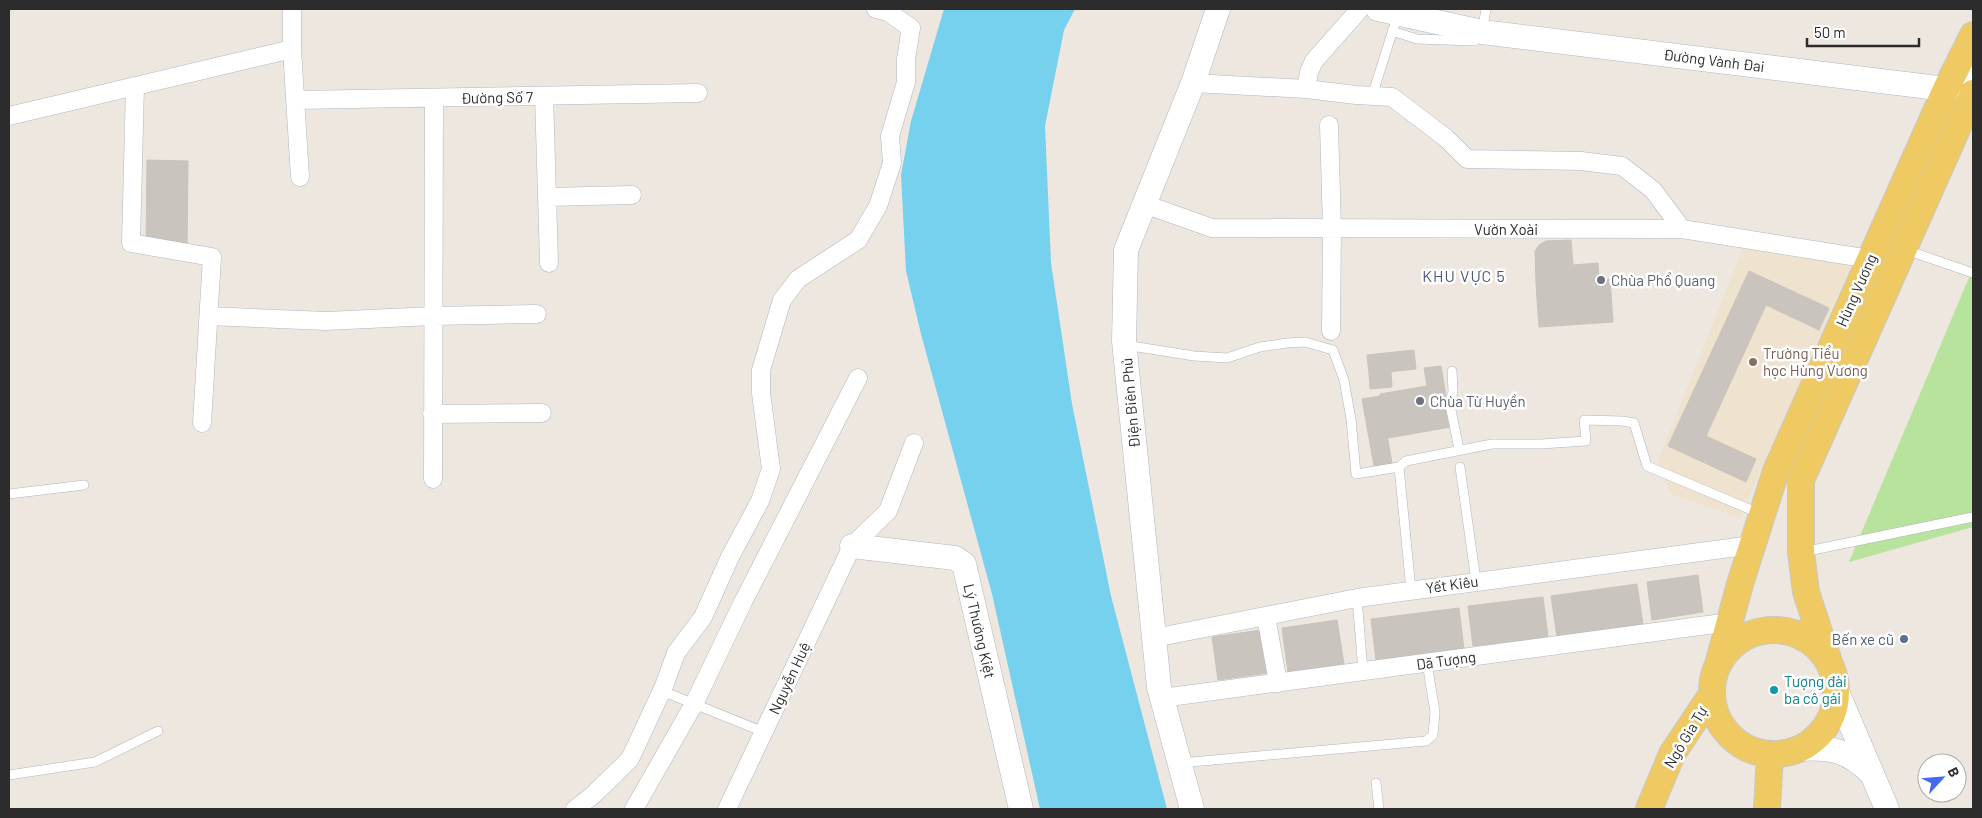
<svg xmlns="http://www.w3.org/2000/svg" width="1982" height="818" font-family="Barlow,sans-serif">
<style>
.education{fill:#efe3cf}
.green{fill:#b7e39d}
.water{fill:#75d1ed}
.building{fill:#c9c4be;stroke:#c9c3b9}
.lines{fill:none;stroke-linecap:round;stroke-linejoin:round}
.lane-casing{stroke:#b2b6bf;stroke-width:10}
.street-casing{stroke:#b2b6bf;stroke-width:19}
.secondary-casing{stroke:#b2b6bf;stroke-width:25}
.primary-casing{stroke:#c8c8c8;stroke-width:28}
.lane{stroke:#fff;stroke-width:9}
.street{stroke:#fff;stroke-width:18}
.secondary{stroke:#fff;stroke-width:24}
.primary{stroke:#efca63;stroke-width:26}
.worship-dot{fill:#6b7280;stroke:#fff;stroke-width:2}
.education-dot{fill:#8d6e63;stroke:#fff;stroke-width:2}
.service-dot{fill:#5c6f8a;stroke:#fff;stroke-width:2}
.culture-dot{fill:#0f9aa8;stroke:#fff;stroke-width:2}
.labels{text-anchor:middle;dominant-baseline:central;stroke-width:5;stroke-linejoin:round;paint-order:stroke}
.street-label{font-size:15px;fill:#2c2c2c;stroke:#fff}
.worship-label{font-size:15px;fill:#5b616d;stroke:#fff;text-anchor:start}
.education-label{font-size:15px;fill:#785e54;stroke:#fff;text-anchor:start}
.service-label{font-size:15px;fill:#4e5e75;stroke:#fff;text-anchor:end}
.culture-label{font-size:15px;fill:#0d838f;stroke:#fff;text-anchor:start}
.neighbourhood-label{font-size:16px;letter-spacing:1px;fill:#4d577d;stroke:#fff}
</style>
<rect width="100%" height="100%" fill="#eee7df"/>
<path class="education" d="M1744,246L1852,263L1740,518L1671,494L1658,461Z"/>
<path class="green" d="M1973,268V527L1849,562Z"/>
<path class="water" d="M944,9H1075L1064,30L1045,126L1051,263L1072,404L1111,596L1167,809H1040L992,594L921,334L906,271L901,175L911,121Z"/>
<path class="building" d="M147,160L188,161L187,245L146,244Z
M1571,240L1573,265L1598,263L1599,280L1536,284L1535,251L1539,245L1546,241Z
M1749,271L1829,308L1819,330L1766,305L1706,436L1756,459L1746,482L1668,446Z
M1610,279L1613,322L1539,327L1536,284Z
M1414,350L1416,369L1369,374L1367,355Z
M1441,366L1451,427L1388,438L1380,394L1427,386L1424,368Z
M1391,372L1392,387L1370,389L1369,374Z
M1380,396L1392,463L1374,466L1362,399Z
M1698,575L1703,612L1652,620L1647,582Z
M1637,584L1643,624L1557,637L1551,596Z
M1543,597L1548,637L1473,646L1468,606Z
M1459,608L1464,649L1376,660L1371,619Z
M1337,620L1344,664L1288,672L1282,628Z
M1261,630L1267,673L1218,680L1212,637Z"/>
<g class="lines">
<g class="lane-casing">
<path id="lane" d="M1392,31L1417,39L1474,41L1482,32L1486,9
M1372,96L1398,14
M1906,250L1973,273
M1125,345L1194,356L1227,358L1260,347L1287,343L1305,342L1333,350L1344,380L1351,419L1356,474L1399,467
M1452,371L1453,391L1450,405L1459,449
M1399,467L1406,461L1492,444H1541L1586,441L1584,420L1622,421L1634,423L1647,466L1761,514
M1399,467L1411,590
M1460,467L1476,581
M9,494L84,485
M1803,552L1973,517
M1357,598L1363,671
M662,691L764,732
M1180,763L1426,741L1433,735L1435,712L1427,663
M9,775L95,762L158,731
M1376,783L1379,809"/>
</g>
<g class="street-casing">
<path id="street" d="M292,9V49L300,177
M1193,83L1306,89L1356,95L1392,97L1446,138L1467,159L1581,161L1622,166L1653,190L1682,229
M135,86L131,243L212,257L202,423
M1306,89L1309,72L1314,61L1360,9
M544,96L549,263
M297,100L698,93
M9,116L292,49
M1329,125L1332,228L1331,331
M547,197L632,195
M1144,204L1212,228L1682,229L1870,259
M209,316L326,321L432,316L537,314
M432,414L542,413
M433,479L434,98
M1266,616L1278,683
M1154,638L1357,598L1752,545
M1162,698L1730,622
M575,809L593,795L630,759L664,686L676,653L703,617L730,557L760,501L771,469L761,393V370L782,300L798,279L858,240L878,206L892,163L890,136L906,82V59L911,28L888,12L876,9
M634,809L694,704L743,602L858,378
M727,809L852,546L888,511L914,443"/>
</g>
<g class="secondary-casing">
<path id="secondary" d="M1378,9L1482,32L1946,89L1973,77
M852,546L955,558L964,564L1021,809
M1835,687L1887,809
M1799,749C1832,747 1848,750 1872,774
M1192,809L1159,687L1124,341L1126,250L1193,83L1218,9"/>
</g>
<g class="primary-casing">
<path id="primary" d="M1712 692a62 62 0 1 1 124 0a62 62 0 1 1-124 0Z
M1718,665L1740,584L1776,471L1946,89L1973,35
M1831,668L1806,592L1801,552V480L1973,93
M1649,809L1672,754L1712,694
M1767,809L1770,754"/>
</g>
<use href="#lane" class="lane"/>
<use href="#street" class="street"/>
<use href="#secondary" class="secondary"/>
<use href="#primary" class="primary"/>
</g>
<g class="worship-dot">
<circle cx="1601" cy="280" r="5"/>
<circle cx="1420" cy="401" r="5"/>
</g>
<circle class="education-dot" cx="1753" cy="362" r="5"/>
<circle class="service-dot" cx="1904" cy="639" r="5"/>
<circle class="culture-dot" cx="1774" cy="690" r="5"/>
<g class="labels">
<g class="street-label">
<text transform="translate(1714 60) rotate(7)">Đường Vành Đai</text>
<text transform="translate(497 97) rotate(-1)">Đường Số 7</text>
<text x="1506" y="229">Vườn Xoài</text>
<text transform="translate(1856 290) rotate(-66)">Hùng Vương</text>
<text transform="translate(1130 403) rotate(-95)">Điện Biên Phủ</text>
<text transform="translate(1452 584) rotate(-8)">Yết Kiêu</text>
<text transform="translate(980 631) rotate(77)">Lý Thường Kiệt</text>
<text transform="translate(1446 660) rotate(-8)">Dã Tượng</text>
<text transform="translate(789 678) rotate(-65)">Nguyễn Huệ</text>
<text transform="translate(1685 737) rotate(-59)">Ngô Gia Tự</text>
</g>
<g class="worship-label">
<text x="1611" y="280">Chùa Phổ Quang</text>
<text x="1430" y="401">Chùa Từ Huyền</text>
</g>
<g class="education-label">
<text x="1763" y="353">Trường Tiểu<tspan x="1763" dy="17">học Hùng Vương</tspan></text>
</g>
<g class="service-label">
<text x="1894" y="639">Bến xe cũ</text>
</g>
<g class="culture-label">
<text x="1784" y="681">Tượng đài<tspan x="1784" dy="17">ba cô gái</tspan></text>
</g>
<g class="neighbourhood-label">
<text x="1464" y="275">KHU VỰC 5</text>
</g>
</g>
<rect width="1982" height="818" fill="none" stroke="#2c2c2c" stroke-width="20"/>
<g transform="translate(1942 778) rotate(64)"><circle r="24" fill="#ffffff" stroke="#ababab"/>
<path d="M0-4L9 19L0 12L-9 19Z" fill="#436af7"/>
<text y="-8" font-size="14" font-weight="bold" text-anchor="middle" fill="#2c2c2c">B</text>
</g>
<path d="M1807 38v8h112v-8" fill="none" stroke="#2c2c2c" stroke-width="2.5"/>
<text x="1814" y="38" font-size="15" fill="#2c2c2c" stroke="#ffffff" stroke-width="4" paint-order="stroke">50 m</text>
</svg>
